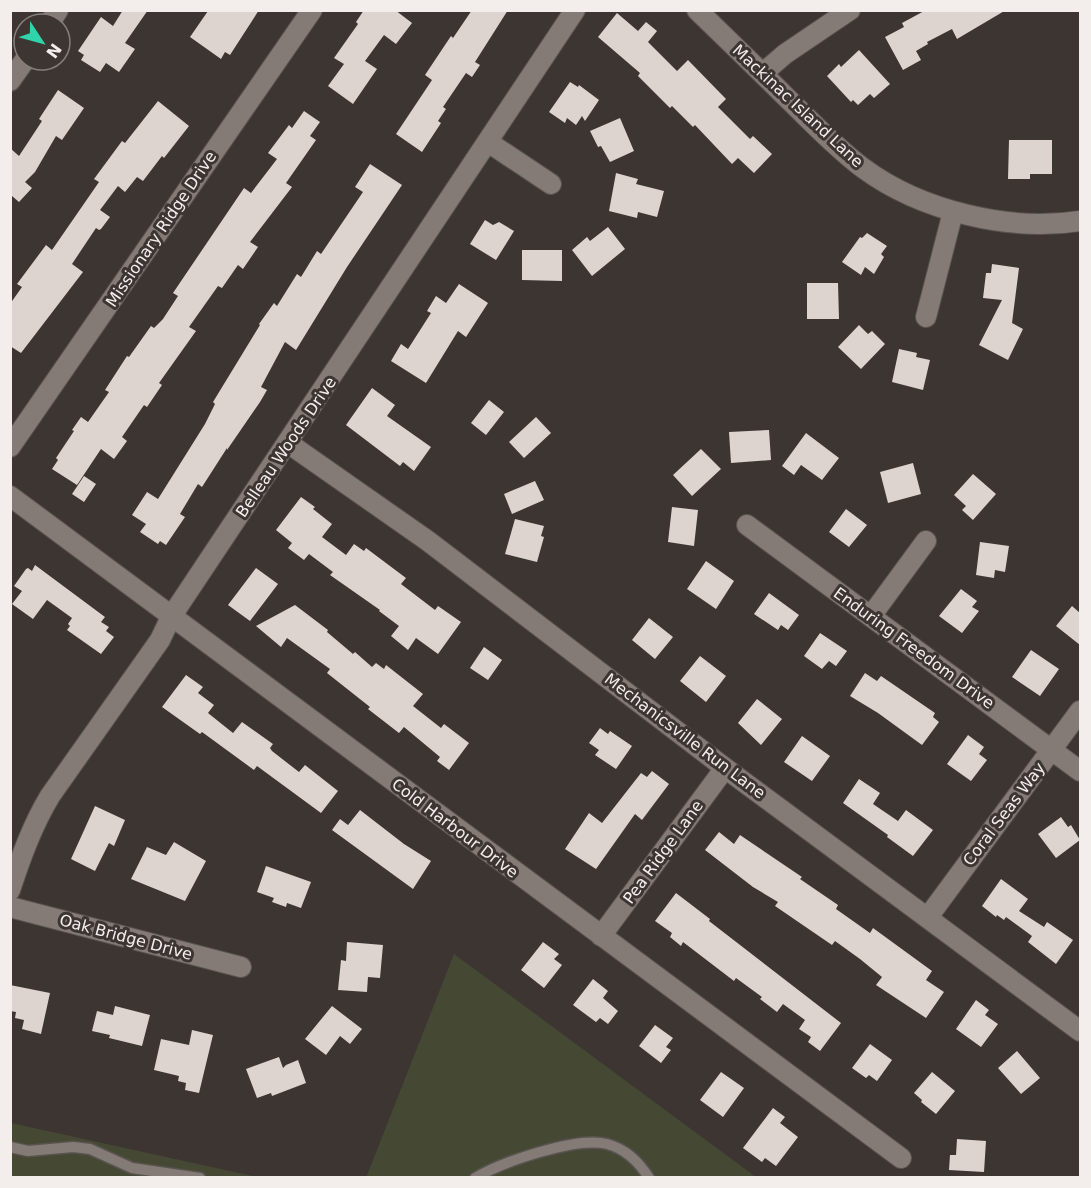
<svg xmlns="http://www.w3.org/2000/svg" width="1091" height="1188" font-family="'DejaVu Sans',sans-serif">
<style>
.green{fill:#454933}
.building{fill:#ddd4cf}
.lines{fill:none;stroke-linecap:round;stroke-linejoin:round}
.service-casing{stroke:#595350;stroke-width:13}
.minor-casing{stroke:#595350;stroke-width:22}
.service{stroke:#847b77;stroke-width:10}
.minor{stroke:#847b77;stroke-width:20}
.labels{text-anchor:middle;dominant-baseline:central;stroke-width:6;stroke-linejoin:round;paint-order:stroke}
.street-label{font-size:16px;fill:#f3eeec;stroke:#3c3532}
</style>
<rect width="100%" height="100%" fill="#3c3532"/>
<path class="green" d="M454,954L756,1177L366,1178Z
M11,1123L257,1177H11Z"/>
<path class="building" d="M123,10H148L125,43L135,49L119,72L106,63L100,72L81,60L84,55L78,51L101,17L113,26Z
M259,10L230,55L225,52L221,59L190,37L208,11Z
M364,10H395L412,23L396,44L384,35L365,61L377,69L353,104L328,86L344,64L334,58L358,24L356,22Z
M472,10H508L475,62L480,65L472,77L466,73L443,107L446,109L438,121L441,123L422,152L396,134L432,80L425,75L451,36L453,38Z
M926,10H1006L957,39L952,29L927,42L928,44L916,51L921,60L903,70L885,37L904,27L902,23Z
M617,13L638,31L646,22L657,31L648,42L677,71L688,60L726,99L718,107L750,139L753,136L772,154L754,173L738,158L732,164L695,125L693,127L672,106L670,108L638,76L640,73L598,37Z
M859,50L890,84L874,98L870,94L858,105L853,100L851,102L827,76L839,64L841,67Z
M570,82L578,87L579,85L599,100L585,121L582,116L576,125L567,118L565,123L549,112Z
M58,90L84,108L62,140L56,136L35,172L25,182L32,188L19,202L12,196L10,197V148L19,156L42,121L39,119Z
M158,101L189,126L164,158L162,156L143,181L137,177L125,192L118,186L100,210L110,217L101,229L99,230L96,228L72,264L83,272L21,353L10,346V304L22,287L17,284L46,245L52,250L99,182L94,179L122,141L125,143Z
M304,111L320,122L310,136L316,140L286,183L292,187L250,242L258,247L243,269L238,265L222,288L218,286L189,327L196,331L159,383L162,385L147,407L144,405L122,437L127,441L114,459L101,449L77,485L52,469L58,460L56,458L74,431L72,430L81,417L88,422L109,392L105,390L127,356L129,357L151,326L154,328L163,319L178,296L173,293L244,188L251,193L277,159L268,153L289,125L292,128Z
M620,118L634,151L610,162L601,146L598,147L590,131Z
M1009,140H1052V174H1030V179H1008Z
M370,164L402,185L347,267L296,350L285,342L261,387L267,390L260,402L227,450V448L202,487L198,484L180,514L185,517L166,545L160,541L158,544L140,532L146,524L132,515L147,492L158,499L205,424L215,404L213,402L260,325L259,324L274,303L277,306L297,274L301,277L317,251L321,254L363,192L355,187Z
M616,173L638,179L636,184L664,191L657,217L638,212L637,218L609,211Z
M485,220L493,225L499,222L514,231L496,260L470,244Z
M608,227L625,249L592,276L572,250L587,237L590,241Z
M867,233L887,246L881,254L884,257L874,274L865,267L861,275L842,262L860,237L862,238Z
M522,250H562V281L522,280Z
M992,264L1019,268L1012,323L1023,329L1008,360L979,345L1002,300L983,298L986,273H991Z
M807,283H838L839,319H807Z
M459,284L488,303L466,337L458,331L426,383L391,361L401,344L408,349L431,313L427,311L436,296L446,303Z
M859,325L868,334L872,331L885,344L861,369L838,347Z
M899,349L917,353L916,357L930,360L923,390L892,382Z
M372,388L395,405L387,416L431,447L414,471L403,462L400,466L346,425Z
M489,400L504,412L486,435L471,423Z
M536,417L551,433L524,458L509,442Z
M769,430L771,460L731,463L729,432Z
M806,433L839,458L822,480L801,465L794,475L782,466Z
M701,449L721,469L692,496L673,475Z
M913,463L921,494L888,503L880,472Z
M973,474L996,494L973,520L962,510L966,506L954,495Z
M84,476L96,484L84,502L72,494Z
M535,481L544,500L512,514L504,494Z
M301,497L315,507L313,509L332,524L322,537L346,555L354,544L364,551L366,548L406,578L401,584L435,610L438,606L461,622L438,654L416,638L408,650L391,636L399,626L379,611L380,610L330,575L333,572L309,554L304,560L288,548L292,543L276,530Z
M672,507L698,510L694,546L668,542Z
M846,509L867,525L849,547L829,532Z
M515,519L544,526L541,536L544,537L537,562L505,554Z
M980,542L1009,546L1005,572L995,570L994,578L976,575Z
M706,561L734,581L716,609L687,589Z
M35,565L105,617L101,622L109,627L106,631L114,637L101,654L67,630L70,626L68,624L72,618L47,600L33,619L12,604L22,591L14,586L26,569L28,568L32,571Z
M256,568L278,584L250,621L228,605Z
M961,589L977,601L972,607L979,611L962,633L939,616Z
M769,593L799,615L788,630L781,625L778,630L754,614Z
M295,605L328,630L327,632L353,654L355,652L372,667L376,663L384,669L386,665L423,694L413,706L441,728L444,724L469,743L449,770L437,761L440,757L404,727L399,733L368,709L370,707L327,673L330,669L287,638L281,647L256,626Z
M1072,606L1080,613V645L1056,626Z
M649,618L673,637L655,659L632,640Z
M820,633L847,651L836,666L829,661L822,669L804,656Z
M484,647L502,660L488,680L470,668Z
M1031,650L1059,669L1040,696L1012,677Z
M700,656L726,676L706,702L680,681Z
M865,673L877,681L881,676L935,713L933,717L939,722L922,745L878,713L850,696Z
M186,675L203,687L198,693L214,705L208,713L233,733L242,722L273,744L270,748L272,751L299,772L305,765L338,791L321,813L257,766L254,770L202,732L200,734L162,707Z
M757,699L782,719L761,745L738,723Z
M600,728L608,734L610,731L632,746L616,769L595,755L599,750L589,743Z
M968,735L984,747L979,754L987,760L971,781L947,764Z
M802,736L830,756L812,781L784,762Z
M652,771L669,784L642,820L635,814L596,869L565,849L589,813L602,823L641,773L647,777Z
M859,779L880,793L873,804L898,821L906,810L933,830L913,856L887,837L888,835L843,803Z
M95,806L125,820L114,846L109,843L95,871L71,859Z
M360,810L404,844L431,861L413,889L332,830L340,819L348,825Z
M1061,817L1068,827L1071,825L1080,840L1056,858L1038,834Z
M719,832L734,844L740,835L802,877L800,879L838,905L836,909L870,933L873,928L932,971L926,980L944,992L926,1018L876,985L882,977L860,959L835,941L832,945L775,906L778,902L753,887L705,850Z
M174,842L206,861L185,901L131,879L147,847L166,855Z
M266,866L311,882L301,908L287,903L286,907L272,902L274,898L257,892Z
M1001,879L1028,899L1019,911L1044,927L1047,922L1073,940L1056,964L1028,942L1032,936L1006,917L1004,920L997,915L996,917L982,906Z
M676,893L710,919L709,921L841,1023L820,1051L808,1042L811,1037L799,1029L805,1020L783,1004L777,1012L760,999L762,997L736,978L734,981L683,942L681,946L670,937L672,933L655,921Z
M347,942L383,945L380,978L368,977L367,992L338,990L341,960L346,961Z
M543,942L559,954L554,959L562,965L544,988L521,970Z
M593,979L608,991L603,998L618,1011L608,1024L600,1018L596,1022L573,1005Z
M10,985L50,993L41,1034L22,1029L24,1020L15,1018L16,1012L10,1011Z
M976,1000L989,1010L985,1015L998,1024L981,1047L956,1029Z
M115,1006L150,1015L142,1046L109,1038L110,1035L92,1031L97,1011L113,1015Z
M332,1006L362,1029L350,1044L340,1036L326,1055L305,1039Z
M655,1025L673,1038L666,1047L671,1050L661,1063L639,1046Z
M192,1030L213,1035L199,1093L185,1090L186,1083L178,1081L179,1076L154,1070L161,1039L189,1045Z
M870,1044L892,1060L877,1081L869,1075L866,1078L852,1068Z
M1017,1051L1040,1078L1021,1094L998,1068Z
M279,1057L283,1068L286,1065L298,1060L306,1083L272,1096L271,1093L257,1098L246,1069Z
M721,1072L744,1088L723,1117L700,1100Z
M932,1072L955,1091L936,1114L921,1102L922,1100L914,1093Z
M773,1108L785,1117L780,1123L798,1137L776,1166L765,1158L762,1162L743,1148Z
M957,1139L986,1141L984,1172L949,1170L950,1155H956Z"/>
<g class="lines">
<g class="service-casing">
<path id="service" d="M10,1147L28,1151L73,1147L90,1149L132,1168L200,1178
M475,1178C502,1162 577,1136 607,1144C626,1149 639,1162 649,1178"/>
</g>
<g class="minor-casing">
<path id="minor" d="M697,10C727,39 757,68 786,97C811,121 835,147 863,168C921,211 1010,232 1080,221
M49,24L58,10
M763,73L785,54L850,10
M10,81L25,60
M488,142L551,184
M926,317L953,212
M288,443L428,541L725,768L1080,1031
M10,447L312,10
M10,496L901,1158
M747,525L1080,771
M871,616L926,541
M10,890C21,857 32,826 50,796L160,640L171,617L575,10
M10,907L241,967
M928,917L1080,711
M601,936L725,768"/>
</g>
<use href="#service" class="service"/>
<use href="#minor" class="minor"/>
</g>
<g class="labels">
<g class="street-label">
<text transform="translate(798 106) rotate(43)">Mackinac Island Lane</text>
<text transform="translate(161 229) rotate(-56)">Missionary Ridge Drive</text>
<text transform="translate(286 447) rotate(-56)">Belleau Woods Drive</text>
<text transform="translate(914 648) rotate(36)">Enduring Freedom Drive</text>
<text transform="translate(685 736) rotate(37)">Mechanicsville Run Lane</text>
<text transform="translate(1004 814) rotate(-53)">Coral Seas Way</text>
<text transform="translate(455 828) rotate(37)">Cold Harbour Drive</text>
<text transform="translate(663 852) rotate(-54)">Pea Ridge Lane</text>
<text transform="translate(126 937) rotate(15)">Oak Bridge Drive</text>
</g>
</g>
<rect width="1091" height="1188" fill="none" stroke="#f3eeec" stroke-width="24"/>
<g transform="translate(42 42) rotate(126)"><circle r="28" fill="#3c3532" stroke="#857f7c" stroke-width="1.5"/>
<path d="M0-4.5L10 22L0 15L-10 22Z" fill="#30d4aa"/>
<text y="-9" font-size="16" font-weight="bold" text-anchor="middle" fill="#f3eeec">N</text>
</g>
</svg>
